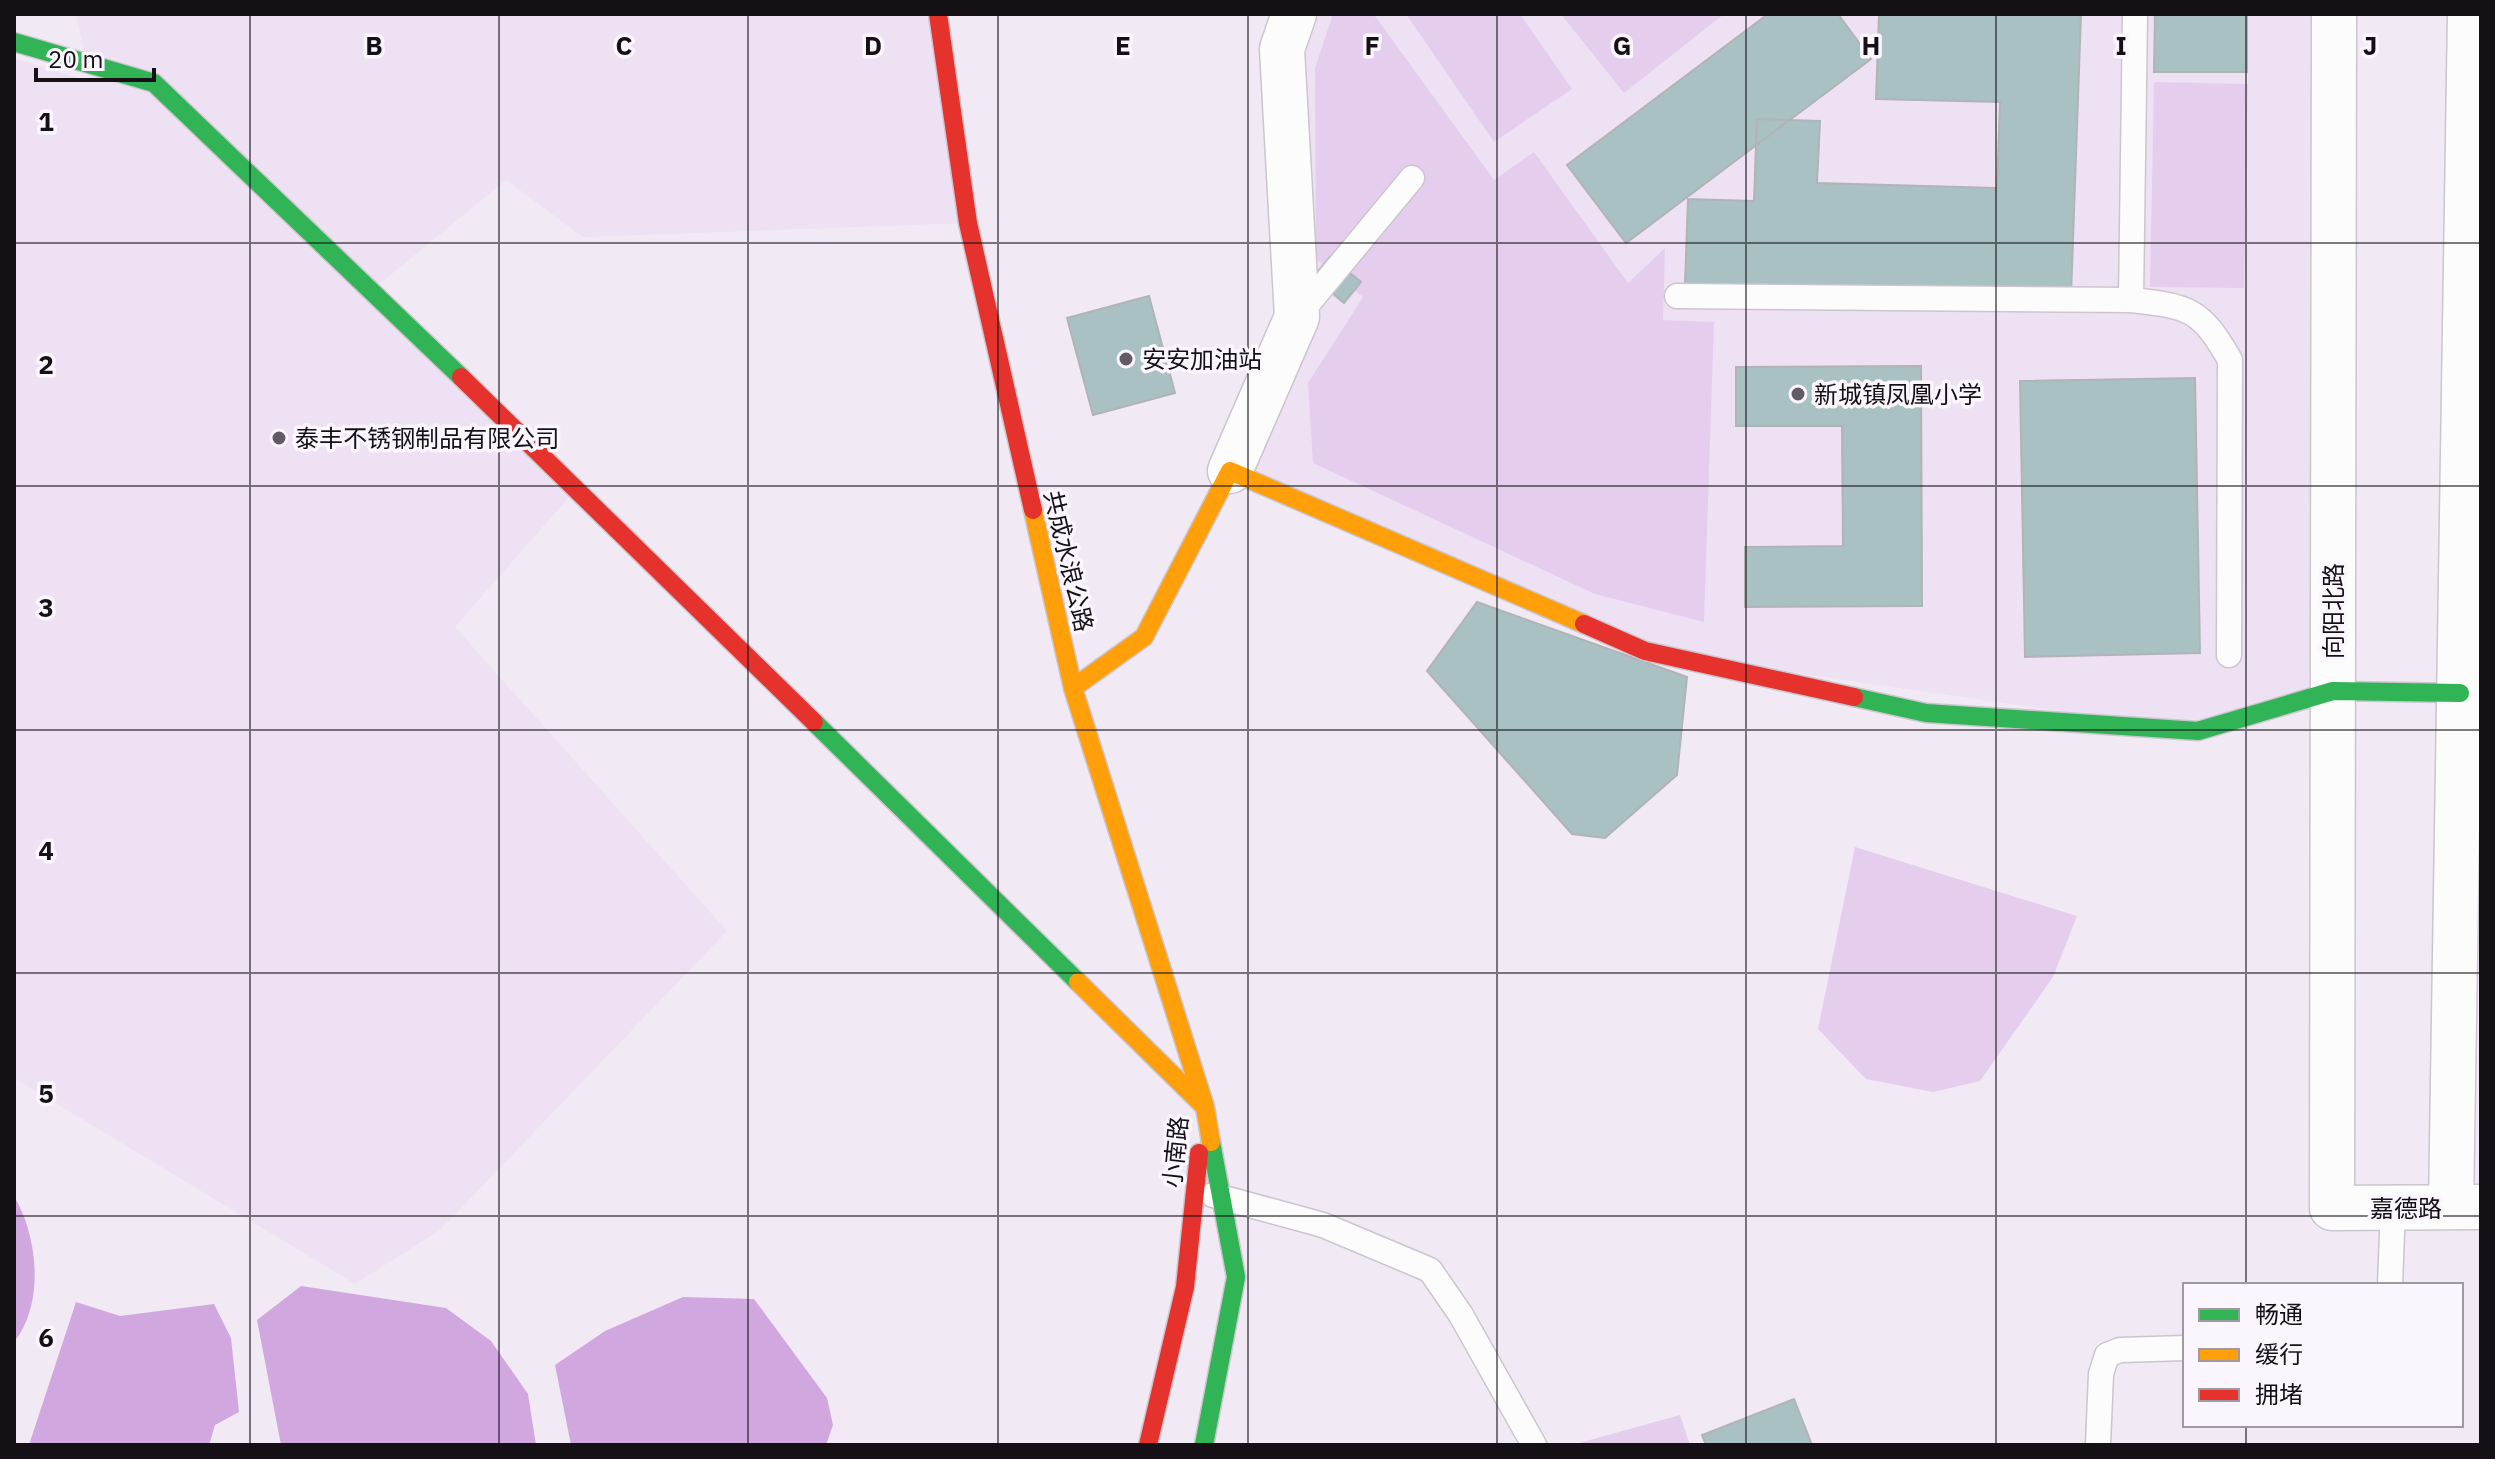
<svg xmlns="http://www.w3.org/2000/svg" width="2495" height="1459" font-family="'IBM Plex Sans','Noto Sans SC',sans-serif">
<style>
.built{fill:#efe1f4}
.green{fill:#e5cdee}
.water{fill:#d1a7e0}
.building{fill:#a9c1c3;stroke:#b2b3b7;stroke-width:2}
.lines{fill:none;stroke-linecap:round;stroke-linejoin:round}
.lane-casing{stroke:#cbc5cd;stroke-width:27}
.street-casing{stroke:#cbc5cd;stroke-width:47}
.fast-casing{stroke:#cbc5cd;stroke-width:21}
.slow-casing{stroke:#cbc5cd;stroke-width:21}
.jam-casing{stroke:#cbc5cd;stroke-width:21}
.lane{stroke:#fdfcfd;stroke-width:24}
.street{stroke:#fdfcfd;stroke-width:44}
.fast{stroke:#30b455;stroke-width:18}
.slow{stroke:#ff9f0a;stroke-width:18}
.jam{stroke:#e5322d;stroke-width:18}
.grid{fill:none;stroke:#141016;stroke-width:2;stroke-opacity:0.55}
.poi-dot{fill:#615c64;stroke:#fbf5fd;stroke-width:3}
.labels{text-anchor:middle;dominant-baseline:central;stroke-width:7;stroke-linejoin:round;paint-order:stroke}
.poi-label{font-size:24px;fill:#141016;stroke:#fbf5fd;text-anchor:start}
.street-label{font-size:24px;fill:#141016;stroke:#fbf5fd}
.grid-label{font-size:26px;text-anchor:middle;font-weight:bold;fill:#141016;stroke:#fbf5fd;stroke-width:7;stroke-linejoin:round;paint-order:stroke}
</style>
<rect width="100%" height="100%" fill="#f1e9f4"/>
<path class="built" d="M76,14H938L968,223L583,237L506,180L371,291L577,488L455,627L727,931L440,1230L355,1284L14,1078V58L90,82Z
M1294,14H2334L2333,691L2198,731L1645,651L1230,471L1297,317Z"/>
<path class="green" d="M1333,14H1368L1375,16L1494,180L1534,152L1628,283L1665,248L1663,320L1714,322L1704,622L1595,594L1313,463L1308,383L1363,297L1316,259L1315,68Z
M1406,14H1520L1572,89L1494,142Z
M1561,14H1724L1624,93Z
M2154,82L2248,84L2244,288L2150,287Z
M1855,847L2077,916L2053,977L1980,1081L1933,1092L1866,1079L1818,1029Z
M1680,1415L1690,1445H1572Z"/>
<path class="water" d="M14,1196C38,1236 45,1304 14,1342Z
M301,1286L446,1308L491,1341L528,1394L536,1445H281L257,1320Z
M683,1297L754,1299L827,1398L833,1425L826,1445H571L555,1365L605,1331Z
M76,1302L120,1316L214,1304L231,1338L239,1412L215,1425L209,1445H29Z"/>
<path class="building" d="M1768,14H1838L1871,59L1626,243L1567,165Z
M1879,14H2081L2071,296L1685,284L1688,199L1754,201L1757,119L1820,121L1817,183L1997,188L2000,102L1876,99Z
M2155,14H2247V72H2154Z
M1330,257L1361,282L1344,303L1313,277Z
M1149,296L1175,393L1093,415L1067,318Z
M1921,366L1922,606L1745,607V547L1843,546L1842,426H1736V367Z
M2195,378L2200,653L2025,657L2020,381Z
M1477,602L1687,677L1677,775L1605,838L1572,834L1427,671Z
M1794,1399L1812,1445H1706L1702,1435Z"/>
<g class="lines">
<g class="lane-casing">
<path id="lane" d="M1677,296L2131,300C2189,306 2201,309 2230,360L2229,655
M2131,300L2135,14
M1297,317L1412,178
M1213,1195L1323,1225L1430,1270L1461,1315L1534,1445
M2390,1285L2393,1208
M2098,1445L2101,1374L2107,1355L2120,1350L2185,1348"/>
</g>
<g class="street-casing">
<path id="street" d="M2334,14L2332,1208L2481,1207
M1230,471L1297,317L1282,49L1294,14
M2451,1207L2470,14"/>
</g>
<g class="fast-casing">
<path id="fast" d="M14,42L154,83L461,377
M1854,697L1926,713L2198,731L2333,691L2460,693
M814,722L1078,982
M1204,1445L1236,1277L1211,1142"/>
</g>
<g class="slow-casing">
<path id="slow" d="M1033,510L1073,688L1205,1107L1211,1142
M1073,688L1144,637L1230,471L1584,624
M1078,982L1205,1107"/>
</g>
<g class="jam-casing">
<path id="jam" d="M938,14L968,223L1033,510
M461,377L814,722
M1584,624L1645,651L1854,697
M1148,1445L1185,1287L1199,1153"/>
</g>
<use href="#lane" class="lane"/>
<use href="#street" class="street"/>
<use href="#fast" class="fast"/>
<use href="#slow" class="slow"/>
<use href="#jam" class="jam"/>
</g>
<path class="grid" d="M250,14V1445M499,14V1445M748,14V1445M998,14V1445M1248,14V1445M1497,14V1445M1746,14V1445M1996,14V1445M2246,14V1285M14,243H2481M14,486H2481M14,730H2481M14,973H2481M14,1216H2481M2246,1425V1445"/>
<g class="poi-dot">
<circle cx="1126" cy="359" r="8"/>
<circle cx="1798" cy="394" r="8"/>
<circle cx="279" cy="438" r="8"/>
</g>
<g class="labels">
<g class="poi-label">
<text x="1142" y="359">安安加油站</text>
<text x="1814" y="394">新城镇凤凰小学</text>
<text x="295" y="438">泰丰不锈钢制品有限公司</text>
</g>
<g class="street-label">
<text transform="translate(1069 561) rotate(77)">共成水浪公路</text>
<text transform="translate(2333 611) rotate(-90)">向阳北路</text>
<text transform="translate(1175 1152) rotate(-84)">小南路</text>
<text x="2406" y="1208">嘉德路</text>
</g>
</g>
<g class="grid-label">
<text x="374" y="55">B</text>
<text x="624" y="55">C</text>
<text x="873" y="55">D</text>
<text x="1123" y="55">E</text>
<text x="1372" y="55">F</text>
<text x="1622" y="55">G</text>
<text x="1871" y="55">H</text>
<text x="2121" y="55">I</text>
<text x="2370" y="55">J</text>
<text x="46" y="131">1</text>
<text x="46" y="374">2</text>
<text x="46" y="617">3</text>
<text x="46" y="860">4</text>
<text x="46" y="1103">5</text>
<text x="46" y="1347">6</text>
</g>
<rect width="2495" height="1459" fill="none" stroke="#141016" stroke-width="32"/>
<rect x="2183" y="1283" width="280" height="144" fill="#fbf5fd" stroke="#9f99a1" stroke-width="2"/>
<rect x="2199" y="1309" width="40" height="12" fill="#30b455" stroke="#9f99a1" stroke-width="2"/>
<text x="2255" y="1323" font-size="24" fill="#141016">畅通</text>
<rect x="2199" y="1349" width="40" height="12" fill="#ff9f0a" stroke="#9f99a1" stroke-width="2"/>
<text x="2255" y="1363" font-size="24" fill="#141016">缓行</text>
<rect x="2199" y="1389" width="40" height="12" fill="#e5322d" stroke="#9f99a1" stroke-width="2"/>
<text x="2255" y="1403" font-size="24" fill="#141016">拥堵</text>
<path d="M36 68v12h118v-12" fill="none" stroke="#141016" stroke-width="4"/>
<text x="48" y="68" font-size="24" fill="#141016" stroke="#fbf5fd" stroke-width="6" paint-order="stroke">20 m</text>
</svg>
